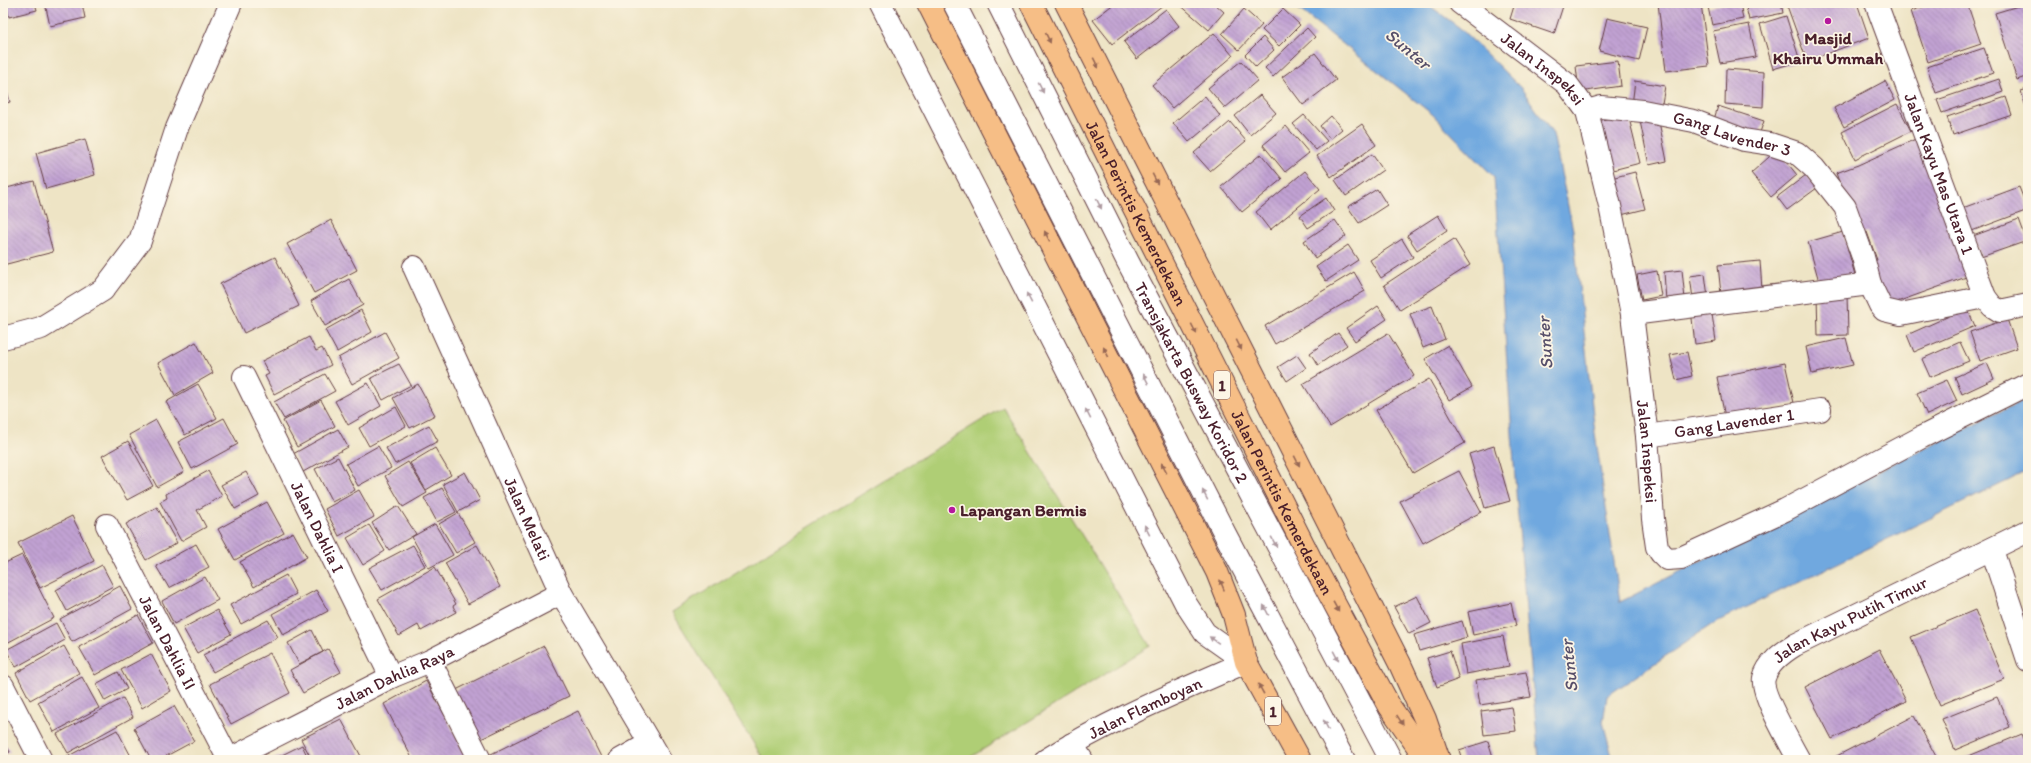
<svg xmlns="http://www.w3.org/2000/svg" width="2031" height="763" font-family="Itim,sans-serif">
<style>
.garden{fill:#afce75;stroke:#7c7650}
.water{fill:#70a8df;stroke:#5d6485}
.building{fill:url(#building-back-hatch)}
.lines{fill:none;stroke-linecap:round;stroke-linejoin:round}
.minor-casing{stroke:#633d42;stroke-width:24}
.major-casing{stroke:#633d42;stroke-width:24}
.highway-casing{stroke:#633d42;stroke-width:24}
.minor{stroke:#fff;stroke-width:22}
.major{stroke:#f6be86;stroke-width:22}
.highway{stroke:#f6be86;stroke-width:22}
.oneway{fill:#976754}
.oneway2{fill:#ae9aa0}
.poi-dot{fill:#b5179e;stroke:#fcf5e5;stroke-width:1.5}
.labels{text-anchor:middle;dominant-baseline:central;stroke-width:3.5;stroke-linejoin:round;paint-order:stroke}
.shield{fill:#fcf5e5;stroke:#7f5f63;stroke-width:1}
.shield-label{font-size:16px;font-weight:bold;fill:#4a1f2b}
.poi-label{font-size:17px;font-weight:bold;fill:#4a1f2b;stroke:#fcf5e5}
.street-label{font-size:17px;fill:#4a1f2b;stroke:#fcf5e5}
.water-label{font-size:18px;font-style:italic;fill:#574f6a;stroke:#fcf5e5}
</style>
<defs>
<pattern id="building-back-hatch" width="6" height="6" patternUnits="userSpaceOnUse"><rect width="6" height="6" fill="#c1a2d3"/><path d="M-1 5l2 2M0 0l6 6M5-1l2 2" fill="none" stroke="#9f83ab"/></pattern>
</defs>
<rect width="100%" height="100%" fill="#fcf5e5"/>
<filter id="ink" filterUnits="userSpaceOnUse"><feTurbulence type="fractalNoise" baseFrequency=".025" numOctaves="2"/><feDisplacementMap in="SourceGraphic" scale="8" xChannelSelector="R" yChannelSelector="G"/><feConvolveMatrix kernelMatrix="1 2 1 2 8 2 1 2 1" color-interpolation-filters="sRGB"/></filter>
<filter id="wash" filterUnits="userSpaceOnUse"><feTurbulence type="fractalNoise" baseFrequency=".012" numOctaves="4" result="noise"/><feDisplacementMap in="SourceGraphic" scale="16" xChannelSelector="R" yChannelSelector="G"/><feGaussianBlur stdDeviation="0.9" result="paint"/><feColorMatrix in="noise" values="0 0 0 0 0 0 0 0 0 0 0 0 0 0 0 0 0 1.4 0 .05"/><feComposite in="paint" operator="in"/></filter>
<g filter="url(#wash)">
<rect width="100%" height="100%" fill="#eee4c5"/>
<path class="garden" d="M1003,407L1150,646L966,760H764L672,612Z"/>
<path class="water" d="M1291,3H1426L1460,28L1521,88L1553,134L1573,230L1595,433L1620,602L1880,470L2028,398V471L1714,623L1607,696L1603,722L1613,760H1539L1517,506L1494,177L1432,114Z"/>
<g id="blocks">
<path class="building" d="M6,3H35L37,10L9,17Z
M45,3H82L85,18L50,26Z
M1115,3H1161L1163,5L1112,44L1093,20Z
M1178,3H1214L1224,12L1209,30Z
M1515,3H1564L1554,34L1510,19Z
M1658,3H1701L1709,66L1666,71Z
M1729,3H1740L1743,19L1712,25L1708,7Z
M1745,3H1781L1783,13L1749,20Z
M1786,3H1857L1869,38L1807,61Z
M1935,3H1967L1981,44L1928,62L1911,11Z
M2028,3V76L2017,80L1995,13Z
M1166,9L1179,26L1137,59L1124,42Z
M1244,9L1262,25L1239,50L1222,34Z
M1283,9L1300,25L1279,46L1262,30Z
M1786,16L1800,61L1773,69L1760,24Z
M1607,18L1647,27L1639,61L1599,51Z
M1749,24L1756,57L1720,63L1713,31Z
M1307,28L1315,37L1273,77L1265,68Z
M1214,33L1233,56L1172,108L1152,85Z
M1263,37L1274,50L1256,67L1245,55Z
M1984,48L1993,73L1936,93L1927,67Z
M1315,53L1336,80L1303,105L1282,77Z
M1241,61L1258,80L1225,108L1208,88Z
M1618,61L1621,86L1579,92L1576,66Z
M1726,69L1764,72L1763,107L1725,104Z
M3,78L10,102L3,104Z
M1999,79L2003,92L1942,113L1937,100Z
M1635,81L1665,86L1661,109L1632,105Z
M1885,81L1895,100L1844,127L1834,108Z
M2028,89V113L2021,91Z
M1260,95L1276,113L1250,135L1235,116Z
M1205,96L1220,116L1189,142L1173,123Z
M2006,97L2012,115L1953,135L1947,117Z
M1897,104L1911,131L1855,159L1842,132Z
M1718,106L1764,121L1758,138L1713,123Z
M1628,114L1640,163L1605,172L1593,122Z
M1304,115L1327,141L1316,150L1293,124Z
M1331,116L1342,129L1330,139L1320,126Z
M1658,117L1667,161L1649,165L1640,121Z
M1230,122L1246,141L1210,171L1194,153Z
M1362,124L1376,145L1331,177L1317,156Z
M1286,126L1309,153L1285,172L1263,145Z
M1920,137L1969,276L1883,307L1868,263L1877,260L1867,232L1858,235L1836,173L1858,165Z
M85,139L95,175L46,189L36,153Z
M1777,150L1797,175L1771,197L1751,173Z
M1261,154L1282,179L1242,212L1221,187Z
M1372,154L1383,170L1346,196L1335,180Z
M1305,171L1320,189L1270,230L1256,212Z
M1635,172L1645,209L1621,215L1611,178Z
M1806,175L1817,188L1787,210L1777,197Z
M34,181L53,252L3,265V189Z
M2019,187L2028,210L1969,232L1960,209Z
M1377,189L1387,205L1359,223L1348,207Z
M1326,198L1334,211L1308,228L1300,216Z
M1438,215L1447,230L1417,250L1407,235Z
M2019,219L2027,241L1981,257L1973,236Z
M331,220L357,270L314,293L287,244Z
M1335,220L1346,236L1315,258L1304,241Z
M1843,232L1855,275L1820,285L1808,242Z
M1402,239L1413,257L1381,278L1370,260Z
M1454,239L1470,265L1400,310L1384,285Z
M1348,245L1358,260L1326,281L1316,267Z
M275,257L299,306L244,333L220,284Z
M1760,261L1762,290L1721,294L1718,265Z
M1682,270L1685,299L1666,301L1664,272Z
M1657,271L1661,296L1642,300L1637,275Z
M1354,272L1365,291L1275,344L1265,326Z
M1705,274L1708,297L1693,299L1690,276Z
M349,279L363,305L325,326L311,301Z
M1817,295H1847L1848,335L1818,336Z
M1378,306L1387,319L1355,341L1346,328Z
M1432,306L1445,339L1423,348L1410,314Z
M1711,308L1716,341L1695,344L1691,310Z
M1967,308L1975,326L1914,352L1907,335Z
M361,310L372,332L337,352L325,330Z
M2007,319L2017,348L1980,361L1970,332Z
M385,332L399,358L352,384L338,358Z
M1338,333L1347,345L1318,365L1310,353Z
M1388,333L1414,376L1330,427L1303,384Z
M309,337L316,351L322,348L331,365L274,394L265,376L269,374L262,361Z
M1846,338L1853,365L1812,374L1806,347Z
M196,342L213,373L175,395L158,363Z
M1960,342L1969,361L1930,377L1922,359Z
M1448,345L1472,387L1449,400L1425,359Z
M1687,352L1692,376L1676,380L1670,355Z
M1297,355L1306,368L1287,381L1278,367Z
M1785,363L1794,403L1725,417L1717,377Z
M1987,363L1994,379L1962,394L1955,377Z
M399,364L411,385L383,400L371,378Z
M325,374L335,391L284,419L274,402Z
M1429,379L1465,443L1413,473L1376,410Z
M1947,380L1957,401L1927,415L1917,393Z
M368,383L381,406L348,425L335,401Z
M198,384L217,418L185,435L166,402Z
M418,384L435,415L410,428L393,398Z
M321,400L335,426L297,447L283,421Z
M396,407L406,426L369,446L359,428Z
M224,418L238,444L192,469L178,442Z
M156,420L184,472L157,487L129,435Z
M429,425L438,441L395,464L386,448Z
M338,429L348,447L303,472L293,454Z
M128,441L153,486L127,500L102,456Z
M378,446L391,468L358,486L346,464Z
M1494,446L1510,501L1485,508L1469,454Z
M435,448L451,475L426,490L410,463Z
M338,457L355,490L332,502L315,469Z
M408,462L427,493L403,507L385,476Z
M208,471L222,496L197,510L206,527L181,541L160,502L167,498L166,494Z
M1459,471L1481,512L1423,543L1400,501Z
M246,472L259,496L235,509L221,485Z
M465,472L480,500L458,512L443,484Z
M442,488L456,512L437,522L424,498Z
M359,490L374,517L339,536L325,509Z
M267,502L284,533L235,560L218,529Z
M398,506L416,534L389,550L372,523Z
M157,507L177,543L146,560L126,524Z
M458,513L475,542L456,553L439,524Z
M72,516L94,561L40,588L18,543Z
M435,524L453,555L429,568L412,537Z
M369,525L385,551L363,565L347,538Z
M293,532L307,557L254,587L240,562Z
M196,544L209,567L169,588L156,566Z
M413,545L425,566L382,590L369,568Z
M477,545L500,587L468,604L445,563Z
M22,555L54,618L3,645V564Z
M102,565L113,586L67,611L56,590Z
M435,567L456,604L453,606L456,612L421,631L418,625L399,636L378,599Z
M286,575L296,594L241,624L230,605Z
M205,577L218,600L174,624L162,601Z
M120,586L132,609L72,642L60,619Z
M316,590L328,611L283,635L272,614Z
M1417,596L1431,623L1409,634L1394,607Z
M1511,603L1516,626L1473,635L1468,612Z
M217,610L231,634L197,653L183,628Z
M1975,610L2004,679L1940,705L1911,637Z
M138,615L153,643L95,675L79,647Z
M268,620L278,637L213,672L203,655Z
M1462,621L1467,637L1419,651L1414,635Z
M56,623L65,640L16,667L6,650Z
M312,630L323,652L299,664L288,643Z
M1503,636L1509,666L1466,674L1461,644Z
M64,646L79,673L30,700L16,673Z
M544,646L569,696L477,741L452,692Z
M328,649L341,672L303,693L290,670Z
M1879,649L1906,701L1832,739L1805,687Z
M1450,651L1459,679L1437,687L1427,658Z
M270,653L290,693L231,724L210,684Z
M151,654L171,691L142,708L121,670Z
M118,672L127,689L105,701L96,684Z
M1526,672L1531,697L1480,705L1476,680Z
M82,677L99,708L54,732L38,702Z
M426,681L455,734L468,760H413L384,704Z
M1997,697L2010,727L1955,750L1942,719Z
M123,698L133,717L68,753L57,734Z
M174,706L194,741L159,760H151L134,728Z
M1512,707L1516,731L1484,735L1481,711Z
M578,711L602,759L491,760L489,755Z
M1914,716L1938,760H1829Z
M341,719L363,760H312L301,739Z
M117,730L133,760H61Z
M2022,734L2028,749V760H1959Z
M3,740L10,752L3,755Z
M1488,741L1494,760H1462L1459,750Z
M302,745L309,760H272Z"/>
</g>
</g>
<g filter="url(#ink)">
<use href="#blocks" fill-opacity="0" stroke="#633d42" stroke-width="1"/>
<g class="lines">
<g class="minor-casing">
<g id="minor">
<path d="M880,3L1186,604L1205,633L1246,662"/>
<path d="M954,3L1225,534L1344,760"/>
<path id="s1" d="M998,3L1128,262L1391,760"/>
<path id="s2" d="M1460,3L1567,84L1587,111L1610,206L1632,314L1647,436L1653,519L1657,547L1661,553L1667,559L1681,558L1785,510L1922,437L2028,384"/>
<path id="s3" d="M1876,3L1985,297L1992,306L2000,311L2028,305"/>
<path id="s4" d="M1587,111L1601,107L1643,111L1694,121L1744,140L1770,144L1797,153L1814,168L1845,207L1863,257L1870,284"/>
<path id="s5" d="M414,267L561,593L660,760"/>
<path d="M1632,314L1870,284L1880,305L1884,310L1901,314L1985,297"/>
<path d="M3,338L41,328L103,290L140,241L177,128L231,3"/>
<path id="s6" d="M244,377L391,677"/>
<path id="s7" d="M1647,436L1820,410"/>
<path id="s8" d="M107,525L229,760"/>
<path d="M1992,550L2028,660"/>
<path d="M430,661L480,760"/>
<path d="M3,686L41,760"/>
<path d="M1072,744L1082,760"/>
<path id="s9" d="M228,760L391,677L430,661L561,593"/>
<path d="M620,760L650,743"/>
<path id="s10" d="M1046,760C1109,720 1178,692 1246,662"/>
<path id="s11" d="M1799,760C1791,745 1760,692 1764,678C1768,663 1782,653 1795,645L2028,531"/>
</g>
</g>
<g class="major-casing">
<path id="major" d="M1066,3L1400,664L1425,719L1439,760"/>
</g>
<g class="highway-casing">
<g id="highway">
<path d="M928,3L1217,572L1234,615L1246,662L1300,760"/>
<path id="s12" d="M1031,3L1311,560L1390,707L1427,760"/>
</g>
</g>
<use href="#minor" class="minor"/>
<use href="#major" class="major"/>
<use href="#highway" class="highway"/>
</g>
<defs><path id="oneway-solid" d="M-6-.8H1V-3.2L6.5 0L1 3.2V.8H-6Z"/></defs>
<g class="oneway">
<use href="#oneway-solid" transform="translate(1048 38) rotate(64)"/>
<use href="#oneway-solid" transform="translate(1096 63) rotate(63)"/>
<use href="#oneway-solid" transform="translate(1155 179) rotate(63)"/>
<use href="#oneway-solid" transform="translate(1047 236) rotate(-117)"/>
<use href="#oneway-solid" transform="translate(1194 329) rotate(63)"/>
<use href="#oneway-solid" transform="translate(1239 345) rotate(63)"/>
<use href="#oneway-solid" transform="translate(1106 352) rotate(-117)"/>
<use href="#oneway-solid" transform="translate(1297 461) rotate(63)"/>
<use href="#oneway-solid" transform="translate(1164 468) rotate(-117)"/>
<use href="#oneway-solid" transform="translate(1222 585) rotate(-112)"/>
<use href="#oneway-solid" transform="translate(1336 607) rotate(61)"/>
<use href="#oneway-solid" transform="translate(1261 689) rotate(-119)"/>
<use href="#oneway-solid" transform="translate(1400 720) rotate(56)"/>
</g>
<g class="oneway2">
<use href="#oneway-solid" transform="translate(1041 88) rotate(63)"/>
<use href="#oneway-solid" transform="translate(1099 204) rotate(63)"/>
<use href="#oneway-solid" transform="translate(1029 298) rotate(-117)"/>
<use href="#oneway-solid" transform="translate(1146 379) rotate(-117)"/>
<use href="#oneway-solid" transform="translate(1088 414) rotate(-117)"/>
<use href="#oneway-solid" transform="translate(1205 495) rotate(-117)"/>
<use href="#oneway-solid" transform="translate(1147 530) rotate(-117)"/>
<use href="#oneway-solid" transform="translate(1274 542) rotate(62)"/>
<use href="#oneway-solid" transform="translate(1266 610) rotate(-118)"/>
<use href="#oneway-solid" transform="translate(1214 640) rotate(-145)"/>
<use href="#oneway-solid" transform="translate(1336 656) rotate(62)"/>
<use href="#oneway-solid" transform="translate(1326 725) rotate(-118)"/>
</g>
</g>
<g class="poi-dot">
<circle cx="1828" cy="21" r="4"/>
<circle cx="952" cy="510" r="4"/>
</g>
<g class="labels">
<g class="shield">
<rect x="1214" y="371" width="16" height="28" rx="3"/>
<rect x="1265" y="697" width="16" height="28" rx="3"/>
</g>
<g class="shield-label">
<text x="1222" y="385">1</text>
<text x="1273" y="711">1</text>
</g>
<g class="poi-label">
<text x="1828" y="38">Masjid<tspan x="1828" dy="20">Khairu Ummah</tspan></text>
<text x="960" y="510" text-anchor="start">Lapangan Bermis</text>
</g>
<g class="street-label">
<text stroke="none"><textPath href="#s2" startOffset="106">Jalan Inspeksi</textPath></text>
<text stroke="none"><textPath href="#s4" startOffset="149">Gang Lavender 3</textPath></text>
<text stroke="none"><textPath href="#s3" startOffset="182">Jalan Kayu Mas Utara 1</textPath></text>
<text stroke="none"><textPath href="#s12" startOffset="235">Jalan Perintis Kemerdekaan</textPath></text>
<text stroke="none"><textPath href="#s1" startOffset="426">Transjakarta Busway Koridor 2</textPath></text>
<text stroke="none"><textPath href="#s7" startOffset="88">Gang Lavender 1</textPath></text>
<text stroke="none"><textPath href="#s2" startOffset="514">Jalan Inspeksi</textPath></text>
<text stroke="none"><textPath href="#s12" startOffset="559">Jalan Perintis Kemerdekaan</textPath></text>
<text stroke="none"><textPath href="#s5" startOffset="276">Jalan Melati</textPath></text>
<text stroke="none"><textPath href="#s6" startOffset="167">Jalan Dahlia I</textPath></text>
<text stroke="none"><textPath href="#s11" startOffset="197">Jalan Kayu Putih Timur</textPath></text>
<text stroke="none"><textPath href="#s8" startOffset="132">Jalan Dahlia II</textPath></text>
<text stroke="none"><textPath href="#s9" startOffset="186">Jalan Dahlia Raya</textPath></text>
<text stroke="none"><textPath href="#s10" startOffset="112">Jalan Flamboyan</textPath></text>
</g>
<g class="water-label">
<text transform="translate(1408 49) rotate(40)">Sunter</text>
<text transform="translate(1545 343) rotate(-94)">Sunter</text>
<text transform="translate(1569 666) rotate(-96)">Sunter</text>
</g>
</g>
<rect width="2031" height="763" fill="none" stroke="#fcf5e5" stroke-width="16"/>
</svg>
